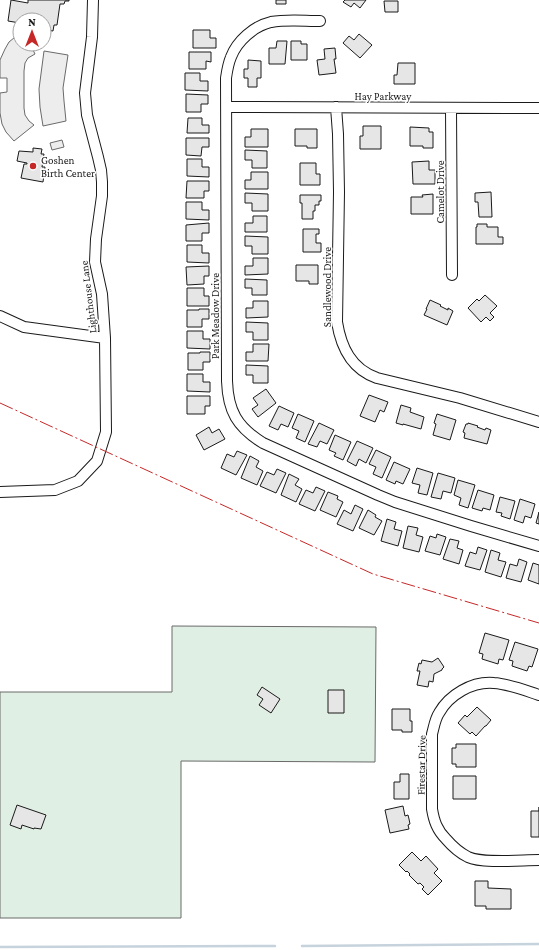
<svg xmlns="http://www.w3.org/2000/svg" width="539" height="950" font-family="'Crimson Pro',serif">
<style>
.green{fill:#e0efe3;stroke:#6a6a6a}
.parking{fill:#ededed;stroke:#6a6a6a}
.lines{fill:none;stroke-linecap:round;stroke-linejoin:round}
.stream{stroke:#c6d2dc;stroke-width:2.5}
.building{fill:#e6e6e6;stroke:#1a1a1a}
.minor-casing{stroke:#1a1a1a;stroke-width:12}
.minor{stroke:#fff;stroke-width:10}
.power{stroke:#c62828;stroke-width:1;stroke-dasharray:14 3 2 3;stroke-linecap:butt}
.poi-dot{fill:#c62828;stroke:#fff;stroke-width:1.5}
.labels{text-anchor:middle;dominant-baseline:central;stroke-width:3;stroke-linejoin:round;paint-order:stroke}
.street-label{font-size:11px;fill:#1a1a1a;stroke:#fff}
.poi-label{font-size:11px;fill:#1a1a1a;stroke:#fff;text-anchor:start}
</style>
<rect width="100%" height="100%" fill="#fff"/>
<path class="green" d="M172,626L376,627L375,762L181,761V918H0V692H172Z"/>
<path class="parking" d="M20,33V44H30L35,54L28,58L25,63L24,71V108L25,115L29,121L34,125L14,141L6,132L2,124L0,113V93L7,92V78H0V60L5,49L9,42Z
M44,51L68,55L63,88L64,101L66,121L43,126L40,107L39,89Z
M62,140L64,147L52,150L50,143Z"/>
<g class="lines">
<path class="stream" d="M302,946L539,944
M0,947L275,946"/>
</g>
<path class="building" d="M11,0L28,3V0H69V1H65L64,4H60L57,25H54L53,31L46,30L47,24L44,23V20H20V23L8,21Z
M276,0H286V4H276Z
M345,0H366L360,8L354,3L351,7L343,2Z
M384,1H398V12H385Z
M193,30H210V38H216V48H193Z
M359,34L372,45L360,58L343,43L349,36L354,40Z
M277,41H287L285,64H269V48H276Z
M291,41H301V44H307V60H291Z
M335,48L336,59H334L336,73L319,75L317,60L325,59L324,49Z
M189,52H211V62L206,61V69H189Z
M248,60L261,61V78H257V87H248V78H244V69H248Z
M398,63H415V84H394V75H397Z
M185,73H200V81H208V91L185,90Z
M186,94L208,95V104H201V112H186Z
M188,118H202V125H209V133H187Z
M363,126H381V149H360V136H363Z
M410,127L429,128V132H433V148H423V146H410Z
M251,129H268V147H245V137H251Z
M295,129H317V148H307V146H295Z
M186,138H209V147H202L201,156L186,155Z
M33,148L42,149L41,154H44L42,167H45L43,182L21,178L24,164H27V163L17,161L19,151L33,152Z
M245,150L267,151V168H252V160H245Z
M187,159H202V167H209V177L187,176Z
M429,161V170H435V184H413L412,162Z
M300,163H316V174H320V185H300Z
M251,172H268V189H245V180H251Z
M187,181H209V191H204V198H186Z
M491,192L492,217H479L478,202H475V193Z
M245,193L268,194V211H252V203H245Z
M433,194V214H411V197H423L422,195Z
M300,195H321V201H319V205H315V211H313V219H302V203H300Z
M186,202H202V210H209V220L186,219Z
M253,216H267V232H245V223H253Z
M209,223V233H202V241H186V225Z
M477,224H487V227H498V237H503V244H476V227H477Z
M303,229H319V234H316V243H321V252H303Z
M245,236L268,237V254H252V246H245Z
M187,245H202V253H209V263L187,262Z
M253,258H268V274L245,275V266H253Z
M296,265H318V284H309V281H296Z
M209,266V276H204V284L187,285L186,267Z
M245,279L267,280V295H252V288H245Z
M187,288H204V296H209V306H187Z
M485,295L497,306L490,313L494,317L490,321L486,317L481,322L468,308L477,299L479,301Z
M430,300L441,305L440,306L448,310V308L453,311L447,325L424,315L427,309H426Z
M253,301H268V317L246,318V308H253Z
M199,309H209V319H202V327H187V310H199Z
M246,322L268,323V340H253V332H246Z
M187,331H203V339H210V349L187,348Z
M253,344H269L268,361H246V352H253Z
M200,352H210V362H203V370H188V353H200Z
M246,365L268,366V383H253V375H246Z
M187,374H203V382H210V392L187,391Z
M266,389L276,403L258,417L252,409L258,405L253,398Z
M369,395L388,402L384,412L380,410L375,422L360,416Z
M187,396H210V406H205V414H187Z
M401,405L411,408L410,412L424,417L421,429L403,424V425L396,423Z
M279,406L294,413L288,427L281,424L278,430L269,426Z
M298,414L314,421L305,442L296,438L299,431L292,428Z
M437,414L456,420L450,440L433,435L436,424L434,423Z
M319,423L334,430L327,444L320,441L317,447L308,444Z
M468,423L478,426L477,427L485,430L486,428L491,430L487,444L464,438L465,433L463,432L466,424H468Z
M209,427L212,433L219,429L225,439L204,450L196,435Z
M335,435L351,442L343,460L334,456L336,453L329,450Z
M357,441L373,448L366,463L359,459L356,466L347,461Z
M376,450L391,457L382,478L373,474L376,467L369,464Z
M237,451L247,455L236,475L221,468L227,454L234,457Z
M250,456L259,461L256,467L263,471L257,485L241,478Z
M394,462L410,469L403,484L396,481L395,484L386,480Z
M417,468L433,473L427,495L418,493L420,485L412,483Z
M277,469L286,473L276,493L260,486L267,472L274,475Z
M438,473L455,478L451,493L443,491L441,499L431,497Z
M289,474L299,479L295,485L302,489L296,502L281,495Z
M458,480L475,485L468,508L459,505L461,498L454,495Z
M316,487L325,491L315,511L299,504L306,490L313,493Z
M478,490L494,495L490,510L483,508L482,511L472,508Z
M328,492L338,496L337,499L343,502L336,517L320,510Z
M500,497L515,501L510,519L501,516L502,513L496,512Z
M520,499L535,504L531,518L525,516L523,523L514,520Z
M355,505L363,509L353,531L337,524L344,510L351,514Z
M368,510L376,515L375,517L382,521L374,535L359,528Z
M539,512V524L536,523Z
M387,519L396,522L394,529L402,531L398,546L381,541Z
M408,526L418,528L416,535L423,537L419,552L403,548Z
M437,534L446,537L440,555L425,551L430,536L436,538Z
M450,539L459,541L457,548L463,550L459,564L443,559Z
M478,547L487,550L480,570L465,566L470,552L476,554Z
M491,550L500,553L498,560L506,562L501,577L485,572Z
M519,559L527,562L521,582L506,578L510,564L517,566Z
M533,563L539,565V584L528,580Z
M485,633L509,640L503,660L499,659L498,664L482,659L483,654L479,653Z
M515,642L538,649L532,667L529,666L527,671L512,666L513,661L509,660Z
M438,658L444,667L442,669V670L434,674L433,682L429,681L428,687L417,685L420,671H417L419,663L421,664L422,660L432,662Z
M262,687L280,699L271,713L259,705L263,699L257,695Z
M328,690H344V713H328Z
M477,707L491,720L486,726H485L476,736L472,732L470,734L458,723L465,715L467,717Z
M392,709H410V721H412V732H402V730H392Z
M456,744H476V767H456V764H452V748H456Z
M400,774H409V799H394V782H400Z
M453,776H476V799H453Z
M17,805L46,815L41,829L34,828V829L22,825L21,829L10,825Z
M403,806L405,816L408,815L409,819L410,824L408,825L409,829L390,833L385,810Z
M539,807V837H531V811H539Z
M412,852L421,861L426,856L438,869L434,873L442,881L428,895L422,889L424,887L420,883L418,884L409,875L410,874L407,871L406,872L399,865Z
M475,881H488V888L511,889V909H486V906H475Z"/>
<g class="lines">
<g class="minor-casing">
<path id="minor" d="M320,21C304,21 287,19 271,22C254,26 237,41 231,57C228,64 227,71 226,78L227,381C228,411 237,427 263,443L378,495L395,502L471,526L539,546
M227,107L539,108
M336,107L338,134L339,192L337,322C341,347 351,369 377,378L460,398L539,422
M451,108L452,275
M0,316L24,327L105,338
M0,492L55,490L78,481L97,461L106,432L105,338L102,294L95,262L96,239L102,196V182L101,170L98,157L87,115L85,93L92,37L93,0
M539,695C524,690 509,684 494,683C472,681 449,695 439,713C435,719 434,727 432,734V809C434,821 437,830 446,839C452,846 460,853 468,857C483,864 521,860 539,860"/>
</g>
<use href="#minor" class="minor"/>
<path class="power" d="M0,403L373,574L539,623"/>
</g>
<circle class="poi-dot" cx="33" cy="166" r="4"/>
<g class="labels">
<g class="street-label">
<text x="383" y="96">Hay Parkway</text>
<text transform="translate(440 192) rotate(-90)">Camelot Drive</text>
<text transform="translate(327 287) rotate(-90)">Sandlewood Drive</text>
<text transform="translate(88 297) rotate(-97)">Lighthouse Lane</text>
<text transform="translate(215 316) rotate(-90)">Park Meadow Drive</text>
<text transform="translate(421 765) rotate(-89)">Firestar Drive</text>
</g>
<g class="poi-label">
<text x="41" y="160">Goshen<tspan x="41" dy="13">Birth Center</tspan></text>
</g>
</g>
<g transform="translate(32 32)"><circle r="19" fill="#ffffff" stroke="#a3a3a3"/>
<path d="M0-3L7 15L0 10L-7 15Z" fill="#c62828"/>
<text y="-6" font-size="11" font-weight="bold" text-anchor="middle" fill="#1a1a1a">N</text>
</g>
</svg>
